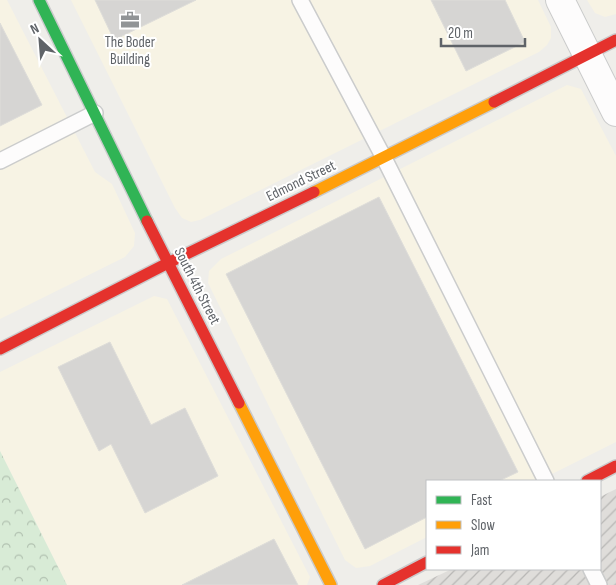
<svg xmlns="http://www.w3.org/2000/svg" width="616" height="585" font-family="'Sofia Sans Condensed',sans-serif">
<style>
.commercial{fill:#f7f3e4}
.industrial{fill:url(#industrial-furrows)}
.park{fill:url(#park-crowns)}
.building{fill:#d6d5d3;stroke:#deddd9}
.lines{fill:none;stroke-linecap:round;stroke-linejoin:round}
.lane-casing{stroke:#cbcccc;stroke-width:18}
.street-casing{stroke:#cbcccc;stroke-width:30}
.fast-casing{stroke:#cacacb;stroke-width:14}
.slow-casing{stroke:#cacacb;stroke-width:14}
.jam-casing{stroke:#cacacb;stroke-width:14}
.lane{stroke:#fdfcfc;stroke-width:15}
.street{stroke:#fdfcfc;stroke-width:28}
.fast{stroke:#30b455;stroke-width:11}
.slow{stroke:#ff9f0a;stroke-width:11}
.jam{stroke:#e5322d;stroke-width:11}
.labels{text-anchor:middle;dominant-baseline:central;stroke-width:4;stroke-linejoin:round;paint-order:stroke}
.poi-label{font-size:15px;fill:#5f6368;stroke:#fff}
.street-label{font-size:15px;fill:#5f6368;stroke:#fff}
</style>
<defs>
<pattern id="industrial-furrows" width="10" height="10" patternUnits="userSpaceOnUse" patternTransform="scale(1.25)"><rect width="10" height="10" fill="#dfddda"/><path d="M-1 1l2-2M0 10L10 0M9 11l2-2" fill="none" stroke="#b8b7b5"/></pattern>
<pattern id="park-crowns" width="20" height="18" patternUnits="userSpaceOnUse" patternTransform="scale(1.25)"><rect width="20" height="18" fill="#d8ebd6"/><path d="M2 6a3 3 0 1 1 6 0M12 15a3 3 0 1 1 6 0" fill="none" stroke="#b2c2b1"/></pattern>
</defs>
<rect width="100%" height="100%" fill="#efeeea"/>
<path class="commercial" d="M0,0H7L95,172L112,184L135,233L134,246L125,257L0,319Z
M71,0H538L551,27V38L547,45L539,52L200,220L191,222L182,218L175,208Z
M587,0H616V14L605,17L595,13Z
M567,85L581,89L616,156V442L538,481H427V537L370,566L356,568L345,560L208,283L209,271L221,259Z
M154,296L167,299L310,577L307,585H67L0,451V372Z"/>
<path class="industrial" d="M616,489V585H418L452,569H600V497Z"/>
<path class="park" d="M0,451L67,585H0Z"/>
<path class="building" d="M95,0H196L114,40Z
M431,0H505L525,42L466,71Z
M0,23L42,105L0,126Z
M379,197L518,472L499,481H427V517L365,549L226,274Z
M110,342L151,425L185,408L218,476L145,513L111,444L99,451L58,367Z
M274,539L298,585H182Z"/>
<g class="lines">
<g class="lane-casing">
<path id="lane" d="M300,0L384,158L546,481
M0,161L95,113
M591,569L599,585"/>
</g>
<g class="street-casing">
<path id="street" d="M560,0L616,112"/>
</g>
<g class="fast-casing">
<path id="fast" d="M39,0L147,221"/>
</g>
<g class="slow-casing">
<path id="slow" d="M314,192L494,102
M239,403L331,585"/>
</g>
<g class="jam-casing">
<path id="jam" d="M494,102L616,40
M147,221L239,403
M0,349L168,263L314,192
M587,481L616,466
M383,585L427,562"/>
</g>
<use href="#lane" class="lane"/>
<use href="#street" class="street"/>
<use href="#fast" class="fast"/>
<use href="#slow" class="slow"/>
<use href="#jam" class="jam"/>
</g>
<defs>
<g id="office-bare" transform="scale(1.5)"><path d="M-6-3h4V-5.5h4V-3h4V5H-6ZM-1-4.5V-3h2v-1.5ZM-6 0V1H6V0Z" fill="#919496" stroke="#fff" stroke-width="2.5" paint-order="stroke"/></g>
</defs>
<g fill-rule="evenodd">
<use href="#office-bare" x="130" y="20"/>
</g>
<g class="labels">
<g class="poi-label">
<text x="130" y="42">The Boder<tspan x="130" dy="17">Building</tspan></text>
</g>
<g class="street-label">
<text transform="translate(301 181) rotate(-26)">Edmond Street</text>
<text transform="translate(197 286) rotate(63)">South 4th Street</text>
</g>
</g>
<rect x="426" y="480" width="175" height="90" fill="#ffffff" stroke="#bfc1c3"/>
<rect x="436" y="496" width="25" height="8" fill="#30b455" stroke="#bfc1c3"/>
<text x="471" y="505" font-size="15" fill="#5f6368">Fast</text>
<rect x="436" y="521" width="25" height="8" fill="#ff9f0a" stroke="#bfc1c3"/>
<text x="471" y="530" font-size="15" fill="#5f6368">Slow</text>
<rect x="436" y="546" width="25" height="8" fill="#e5322d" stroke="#bfc1c3"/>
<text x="471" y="555" font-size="15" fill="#5f6368">Jam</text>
<g transform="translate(40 40) rotate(334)" stroke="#ffffff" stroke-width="4" paint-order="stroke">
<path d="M0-4L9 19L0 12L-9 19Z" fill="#5f6368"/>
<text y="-8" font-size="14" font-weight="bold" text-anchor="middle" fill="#5f6368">N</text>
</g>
<path d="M441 38v8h84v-8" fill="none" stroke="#5f6368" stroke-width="2.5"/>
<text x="448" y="38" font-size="15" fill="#5f6368" stroke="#ffffff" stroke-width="4" paint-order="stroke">20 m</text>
</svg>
